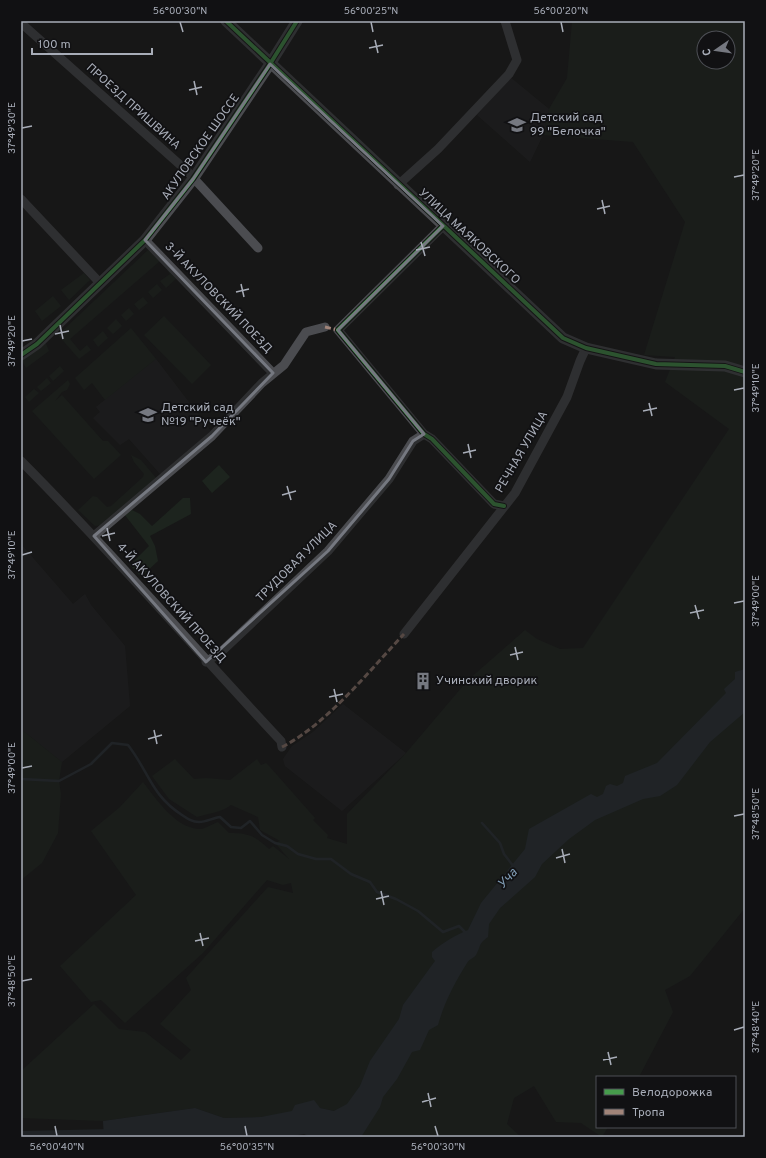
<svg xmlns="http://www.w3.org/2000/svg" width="766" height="1158" font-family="Overpass,sans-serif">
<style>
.built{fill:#212123}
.green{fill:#1d241e;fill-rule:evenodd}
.water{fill:#2a3239}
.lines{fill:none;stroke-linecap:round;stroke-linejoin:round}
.stream{stroke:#2a3239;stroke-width:2.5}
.canal{stroke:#2a3239;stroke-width:8}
.minor{stroke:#4b4c50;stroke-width:9}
.tertiary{stroke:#4b4c50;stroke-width:11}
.quiet{stroke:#a18479;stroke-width:3;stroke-dasharray:6 3;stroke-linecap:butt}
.cycleway-casing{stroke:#111113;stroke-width:6}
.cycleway{stroke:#469c4c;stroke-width:4}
.marked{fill:none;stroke:#757880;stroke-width:3;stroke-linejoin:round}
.ticks{fill:none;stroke:#a8adb8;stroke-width:1.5}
.labels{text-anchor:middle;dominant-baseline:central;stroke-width:3.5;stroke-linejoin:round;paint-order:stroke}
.street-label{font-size:12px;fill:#a8adb8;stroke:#111113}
.poi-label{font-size:12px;fill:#a8adb8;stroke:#111113;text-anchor:start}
.water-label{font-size:13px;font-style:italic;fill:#7f9bb3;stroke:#111113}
.neatline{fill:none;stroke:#a8adb8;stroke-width:1.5}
.ticks-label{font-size:10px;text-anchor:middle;fill:#a8adb8}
</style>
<rect width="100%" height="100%" fill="#171717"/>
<path class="built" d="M510,77L549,109L543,135L530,162L477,115Z
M156,359L211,431L161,475L129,439L120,445L93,418L100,412L96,407Z
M21,544L73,604L85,594L91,605L125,646L130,706L62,762L21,729Z
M343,704L406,753L342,811L285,766L283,759L292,746L313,732Z"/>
<path class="green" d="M572,21H745V908L690,976L665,990L673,1012L639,1077H597V1127H608L602,1137L581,1123L556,1122L534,1086L514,1098L507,1124L521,1137H361L334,1111L320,1108L261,1117L224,1118L195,1108L103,1121L21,1118V1071L94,1004L119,1029L145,1032L181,1060L191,1050L160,1024L191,990L186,978L268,887L293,893L291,883L283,885L267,880L203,953L125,1023L101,1000L91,1002L60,966L136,895L91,831L120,807L143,782C156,799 175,827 198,829C204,830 212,824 218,822L229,833C249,833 255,836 269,849L273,846L289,859L275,843L280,841L260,830L258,817L231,805C220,813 210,813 197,817L169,799L152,776L175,759L194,779L206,778L230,780L257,759L261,765L266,763L270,767L315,818L313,820L328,835L327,838L347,844V814L406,753L468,680L525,630L537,639L560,649L583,648L729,429L665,382L675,357L644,355L685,222L633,142L543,135L549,109L567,78ZM704,38H728V62H704Z
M148,250L160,261L70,339L80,351L87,345L91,350L79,359L58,335Z
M169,268L177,278L166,288L160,281L170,274L167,270Z
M84,273L90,280L69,300L61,290Z
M157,284L162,290L153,298L148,292Z
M53,296L61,306L42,321L35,311Z
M143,297L148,303L139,310L134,304Z
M129,308L134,314L126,321L121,315Z
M164,316L211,365L192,384L144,335Z
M116,319L122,326L113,334L107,328Z
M131,328L156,359L105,400L92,383L84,390L75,378Z
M103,331L108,338L98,347L93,340Z
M45,341L49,351L26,368L22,361L24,356Z
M60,366L64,371L53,381L49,376Z
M47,378L51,383L41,391L37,387Z
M68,380L70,384L67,390L62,392L55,401L62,395L103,441H108L121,455L94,479L32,411Z
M34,389L39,393L29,402L25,397Z
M131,455L141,460L157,479L103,525L95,526L78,510L93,496L97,497L107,507L111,506L143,477L144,474L134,462Z
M219,465L230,477L212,493L202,481Z
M183,498H190L191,514L150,536L155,546L158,561L141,577L130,565L149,546L124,514L132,510L140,514L152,526Z
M21,729L62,762L59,781L61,794L58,833L42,863L21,880Z"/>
<path class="water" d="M745,669V712L710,742L677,785L660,796L643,799L595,820L569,839L542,864L535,877L500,908L489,924L488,937C478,944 481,946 476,955C474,958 469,959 467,963C455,982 444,1003 438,1025L429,1030L420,1050L412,1052L397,1079L383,1097L380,1107L361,1137H311L304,1134L287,1137H104L103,1121L195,1108L224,1118L261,1117L292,1111L295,1105L314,1100L320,1108L334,1111L347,1104L360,1086L370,1061L399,1019L403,1005L435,961L432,957V952C442,943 456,935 468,930L481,903L525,849L529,829L591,794L597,797L603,794L606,786L610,784L617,786L623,783L625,776L657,763L726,693L724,689L735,679V672Z"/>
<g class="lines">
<path class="stream" d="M21,779L59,781L91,764L112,743L128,745C149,772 151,795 182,815C188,819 192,822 199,822C206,822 213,818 220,817L231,827L241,828L250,821L262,835L275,843L287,846L298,854L316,859H331L351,874L370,882L377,892L396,899L418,911L443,932L459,926L466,933
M482,823L500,843L504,854L514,867"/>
<path class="canal" d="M21,1135L115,1133"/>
<path class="minor" d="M21,23L187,171L258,248
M398,185L438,149L509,74L517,60L505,21
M21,199L100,283
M443,226L338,330L424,434L432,439L494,504L504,506
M145,240L273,373
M21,461C111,551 194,648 281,741L282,747
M94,536L212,436L262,383L284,365L306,332L325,327
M404,634L515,493L567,397L580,361L586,348
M206,662L221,652L328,551L389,479L413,441L424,434"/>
<path class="tertiary" d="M226,21L563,338L586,348L656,364L725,366L745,372
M21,355L37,344L145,240L193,179L270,64L297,21"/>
<path class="quiet" d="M325,327L338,330
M282,747C327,724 369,671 404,634"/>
<g class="cycleway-casing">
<path id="cycleway" d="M226,21L563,338L586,348L656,364L725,366L745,372
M443,226L338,330L424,434L432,439L494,504L504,506
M21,355L37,344L145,240L193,179L270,64L297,21"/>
</g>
<use href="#cycleway" class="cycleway"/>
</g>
<path d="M0 0H766V1158H0ZM270,64L443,226L338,330L424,434L413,441L389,479L328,551L206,662L94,536L212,436L273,373L145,240L193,179Z" fill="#171717" fill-opacity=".55" fill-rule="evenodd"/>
<path class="marked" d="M270,64L443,226L338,330L424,434L413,441L389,479L328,551L206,662L94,536L212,436L273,373L145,240L193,179Z"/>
<path class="ticks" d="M180,22L183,32M371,22L373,32M561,22L563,32M375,40L378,53M369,48L383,45M194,81L197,95M189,90L202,87M22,128L32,126M734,177L744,175M602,200L605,214M597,209L610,206M421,242L425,256M416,250L430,247M241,284L244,297M236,292L249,289M60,325L63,339M55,334L69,331M22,341L32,339M734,390L744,388M649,403L652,416M643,411L657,408M468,444L471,458M463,453L476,450M287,486L291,500M282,495L296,491M107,528L110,541M102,536L115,533M22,555L32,552M734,603L744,601M695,605L699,619M690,613L704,610M515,647L518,660M510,655L523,652M334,689L337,702M329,697L343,694M154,730L157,744M148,739L162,735M22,768L32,766M734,816L744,814M562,849L565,863M556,858L570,854M381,891L384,905M376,899L389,896M200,933L203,946M195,941L209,938M22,981L32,979M734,1030L744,1027M608,1052L611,1065M603,1060L617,1057M428,1093L431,1107M422,1102L436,1098M55,1126L57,1136M245,1126L247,1136M435,1126L438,1136"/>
<defs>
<g id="school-bare" transform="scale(1.38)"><path d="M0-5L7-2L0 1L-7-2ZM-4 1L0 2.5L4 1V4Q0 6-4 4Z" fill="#757880" stroke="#111113" stroke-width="2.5" paint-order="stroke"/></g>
<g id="building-bare" transform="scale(1.38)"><path d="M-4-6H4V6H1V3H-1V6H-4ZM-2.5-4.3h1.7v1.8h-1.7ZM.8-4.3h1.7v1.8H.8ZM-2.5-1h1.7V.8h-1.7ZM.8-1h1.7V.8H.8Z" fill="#757880" stroke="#111113" stroke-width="2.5" paint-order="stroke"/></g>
</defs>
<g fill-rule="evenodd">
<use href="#school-bare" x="517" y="125"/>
<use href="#school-bare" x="148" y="415"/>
<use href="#building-bare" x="423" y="681"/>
</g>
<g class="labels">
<g class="street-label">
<text transform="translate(133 107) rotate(42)">ПРОЕЗД ПРИШВИНА</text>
<text transform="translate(201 147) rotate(-55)">АКУЛОВСКОЕ ШОССЕ</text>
<text transform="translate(469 237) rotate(43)">УЛИЦА МАЯКОВСКОГО</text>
<text transform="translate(218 298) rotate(46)">3-Й АКУЛОВСКИЙ ПОЕЗД</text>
<text transform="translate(522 452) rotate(-60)">РЕЧНАЯ УЛИЦА</text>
<text transform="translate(297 562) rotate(-45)">ТРУДОВАЯ УЛИЦА</text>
<text transform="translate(171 603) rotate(48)">4-Й АКУЛОВСКИЙ ПРОЕЗД</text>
</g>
<g class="poi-label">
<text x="530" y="118">Детский сад<tspan x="530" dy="14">99 "Белочка"</tspan></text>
<text x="161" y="408">Детский сад<tspan x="161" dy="14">№19 "Ручеёк"</tspan></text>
<text x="436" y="681">Учинский дворик</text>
</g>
<g class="water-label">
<text transform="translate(508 879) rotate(-47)">Уча</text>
</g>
</g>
<rect width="766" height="1158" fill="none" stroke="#111113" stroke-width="44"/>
<rect x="596" y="1076" width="140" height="52" fill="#111113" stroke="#4d4f55"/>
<rect x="604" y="1089" width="20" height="6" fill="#469c4c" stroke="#4d4f55"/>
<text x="632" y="1096" font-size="12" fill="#a8adb8">Велодорожка</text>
<rect x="604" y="1109" width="20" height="6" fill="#a18479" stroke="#4d4f55"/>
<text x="632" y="1116" font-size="12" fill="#a8adb8">Тропа</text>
<g transform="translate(716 50) rotate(257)"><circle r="19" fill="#111113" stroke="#4d4f55"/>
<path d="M0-3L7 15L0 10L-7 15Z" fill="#757880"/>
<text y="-6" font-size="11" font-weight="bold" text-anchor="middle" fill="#a8adb8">С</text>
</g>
<path d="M32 48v6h120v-6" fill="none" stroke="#a8adb8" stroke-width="2"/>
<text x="38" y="48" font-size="12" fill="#a8adb8" stroke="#111113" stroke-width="3" paint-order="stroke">100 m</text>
<rect x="22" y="22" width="722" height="1114" class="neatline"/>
<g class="ticks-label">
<text x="180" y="14">56°00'30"N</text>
<text x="371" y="14">56°00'25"N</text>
<text x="561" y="14">56°00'20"N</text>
<text transform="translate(11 128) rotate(-90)" y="4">37°49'30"E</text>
<text transform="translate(755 175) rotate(-90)" y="4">37°49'20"E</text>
<text transform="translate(11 341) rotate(-90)" y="4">37°49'20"E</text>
<text transform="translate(755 388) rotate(-90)" y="4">37°49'10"E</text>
<text transform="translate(11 555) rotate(-90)" y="4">37°49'10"E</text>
<text transform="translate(755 601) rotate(-90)" y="4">37°49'00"E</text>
<text transform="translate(11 768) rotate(-90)" y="4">37°49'00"E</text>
<text transform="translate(755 814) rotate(-90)" y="4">37°48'50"E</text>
<text transform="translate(11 981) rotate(-90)" y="4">37°48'50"E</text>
<text transform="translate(755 1027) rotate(-90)" y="4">37°48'40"E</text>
<text x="57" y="1150">56°00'40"N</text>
<text x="247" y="1150">56°00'35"N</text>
<text x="438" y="1150">56°00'30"N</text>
</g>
</svg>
